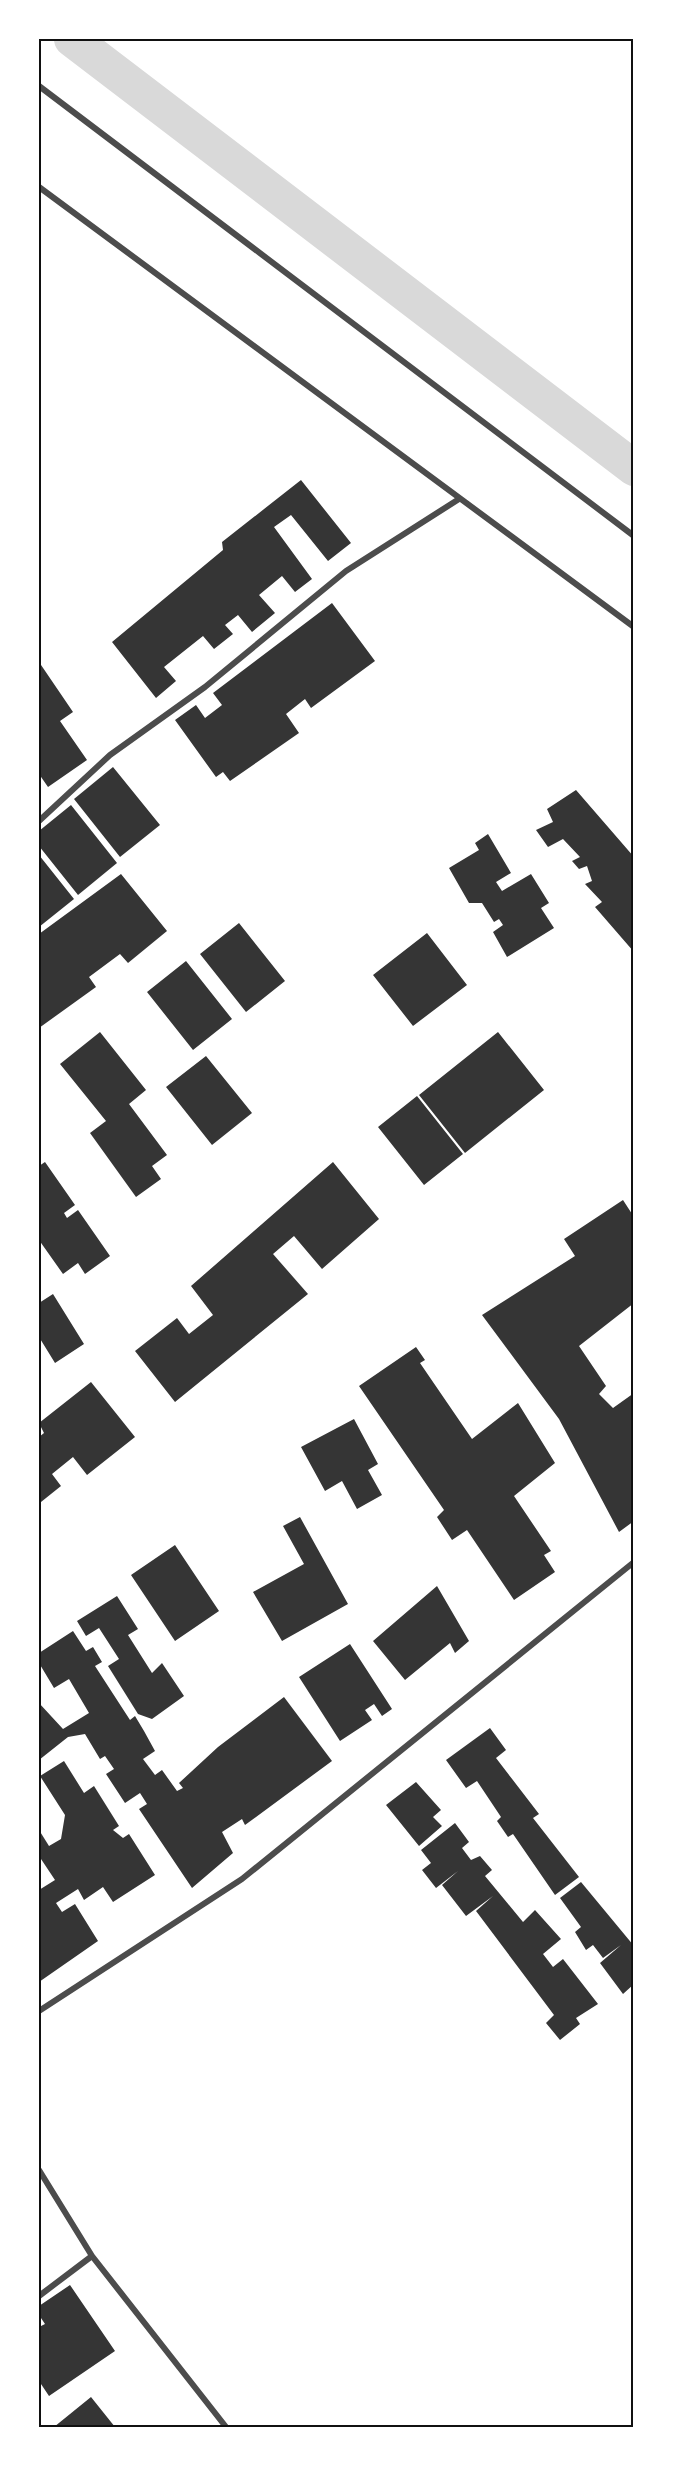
<svg xmlns="http://www.w3.org/2000/svg" width="673" height="2466" font-family="'Titillium Web',sans-serif">
<style>
.lines{fill:none;stroke-linecap:round;stroke-linejoin:round}
.canal{stroke:#d9d9d9;stroke-width:36}
.building{fill:#353535}
.minor{stroke:#4c4c4c;stroke-width:6}
.neatline{fill:none;stroke:#111;stroke-width:2}
</style>
<rect width="100%" height="100%" fill="#fff"/>
<g class="lines">
<path class="canal" d="M72,39L634,468"/>
</g>
<path class="building" d="M301,480L351,543L328,561L291,515L274,527L312,579L295,592L282,576L259,595L275,613L252,632L238,615L225,625L233,634L214,649L203,636L164,667L176,681L156,698L112,642L223,550L222,542Z
M332,603L375,661L311,708L305,699L286,714L299,733L230,781L223,772L216,777L175,720L196,705L205,718L222,705L213,693Z
M39,662L73,712L60,721L87,760L48,787L39,774Z
M113,767L160,825L120,857L74,799Z
M576,790L634,857V952L595,907L602,902L585,884L592,881L587,866L579,869L572,861L580,857L563,839L548,847L536,830L553,822L547,809Z
M71,805L117,863L78,895L39,846V831Z
M488,834L511,873L496,882L502,891L531,874L549,903L541,908L554,928L507,957L493,932L503,925L499,919L494,922L482,903H469L449,868L479,850L475,843Z
M39,855L74,899L39,927Z
M121,874L167,931L128,963L120,954L89,977L96,987L39,1028V934Z
M239,923L285,981L246,1012L200,954Z
M427,933L467,985L413,1026L373,975Z
M186,961L232,1019L193,1050L147,992Z
M100,1032L146,1090L129,1104L167,1155L152,1166L161,1179L136,1197L90,1133L106,1121L60,1064Z
M498,1032L544,1090L465,1153L419,1095Z
M206,1056L252,1113L212,1145L166,1087Z
M417,1096L463,1154L424,1185L378,1127Z
M45,1162L75,1205L64,1213L67,1218L78,1210L110,1256L85,1274L78,1263L63,1274L39,1240V1166Z
M333,1162L379,1219L322,1269L294,1236L273,1254L308,1294L175,1402L135,1351L177,1318L189,1334L213,1315L191,1286Z
M623,1200L634,1217V1303L579,1346L606,1386L599,1394L613,1408L634,1393V1448L631,1450L634,1455V1521L619,1532L559,1419L482,1315L575,1256L564,1239Z
M53,1294L84,1344L55,1363L39,1337V1303Z
M416,1347L425,1360L420,1363L472,1439L518,1403L555,1463L514,1496L551,1551L544,1555L555,1572L514,1600L467,1530L452,1540L437,1517L444,1510L359,1386Z
M91,1382L135,1437L87,1475L73,1457L52,1474L61,1486L41,1502L39,1437L44,1433L39,1423Z
M354,1419L378,1464L368,1470L382,1495L357,1509L342,1481L325,1491L301,1447Z
M300,1517L348,1604L282,1641L253,1592L304,1564L283,1526Z
M175,1545L219,1611L175,1641L131,1575Z
M437,1586L469,1641L455,1653L450,1643L405,1680L373,1641Z
M117,1596L138,1629L128,1635L152,1673L162,1663L184,1696L152,1719L138,1714L108,1666L119,1659L99,1628L86,1636L77,1621Z
M73,1631L86,1651L93,1647L102,1662L95,1666L130,1720L135,1716L144,1731L155,1751L143,1759L155,1775L162,1770L177,1791L183,1788L179,1783L218,1747L284,1697L332,1761L245,1825L242,1819L222,1832L233,1853L192,1888L139,1809L147,1804L140,1793L125,1803L106,1774L114,1769L105,1756L100,1759L85,1734L68,1737L39,1760V1703L63,1729L89,1713L69,1679L54,1688L39,1663V1653Z
M350,1644L392,1709L382,1716L374,1704L365,1710L372,1720L340,1741L299,1677Z
M490,1728L506,1750L496,1758L539,1814L533,1818L579,1877L555,1895L513,1834L508,1837L497,1821L501,1817L477,1781L466,1788L446,1760Z
M64,1761L84,1793L94,1786L119,1826L113,1830L123,1838L129,1834L155,1875L113,1902L103,1887L84,1900L78,1889L56,1903L62,1912L75,1904L98,1941L39,1982V1890L55,1880L39,1856V1830L49,1846L61,1839L65,1815L40,1776Z
M416,1782L441,1810L433,1817L442,1826L419,1846L386,1805Z
M455,1823L469,1842L462,1848L471,1860L480,1856L492,1870L485,1876L523,1922L535,1910L561,1939L543,1954L553,1967L563,1959L598,2004L576,2018L580,2024L560,2040L546,2023L554,2015L476,1911L493,1896L466,1916L442,1885L458,1871L436,1888L422,1870L431,1863L421,1850Z
M581,1882L634,1946V1984L623,1994L600,1963L621,1945L603,1958L593,1945L586,1950L575,1932L581,1927L560,1898Z
M70,2285L115,2351L49,2396L39,2381V2327L45,2324L39,2315V2306Z
M91,2397L115,2427H54Z"/>
<g class="lines">
<path class="minor" d="M39,86L634,536
M39,187L634,627
M39,821L110,755L205,687L346,571L459,499
M39,2011L242,1879L634,1562
M39,2170L92,2256L226,2427
M39,2296L92,2256"/>
</g>
<rect width="673" height="2466" fill="none" stroke="#ffffff" stroke-width="81"/>
<rect x="40" y="40" width="592" height="2386" class="neatline"/>
</svg>
